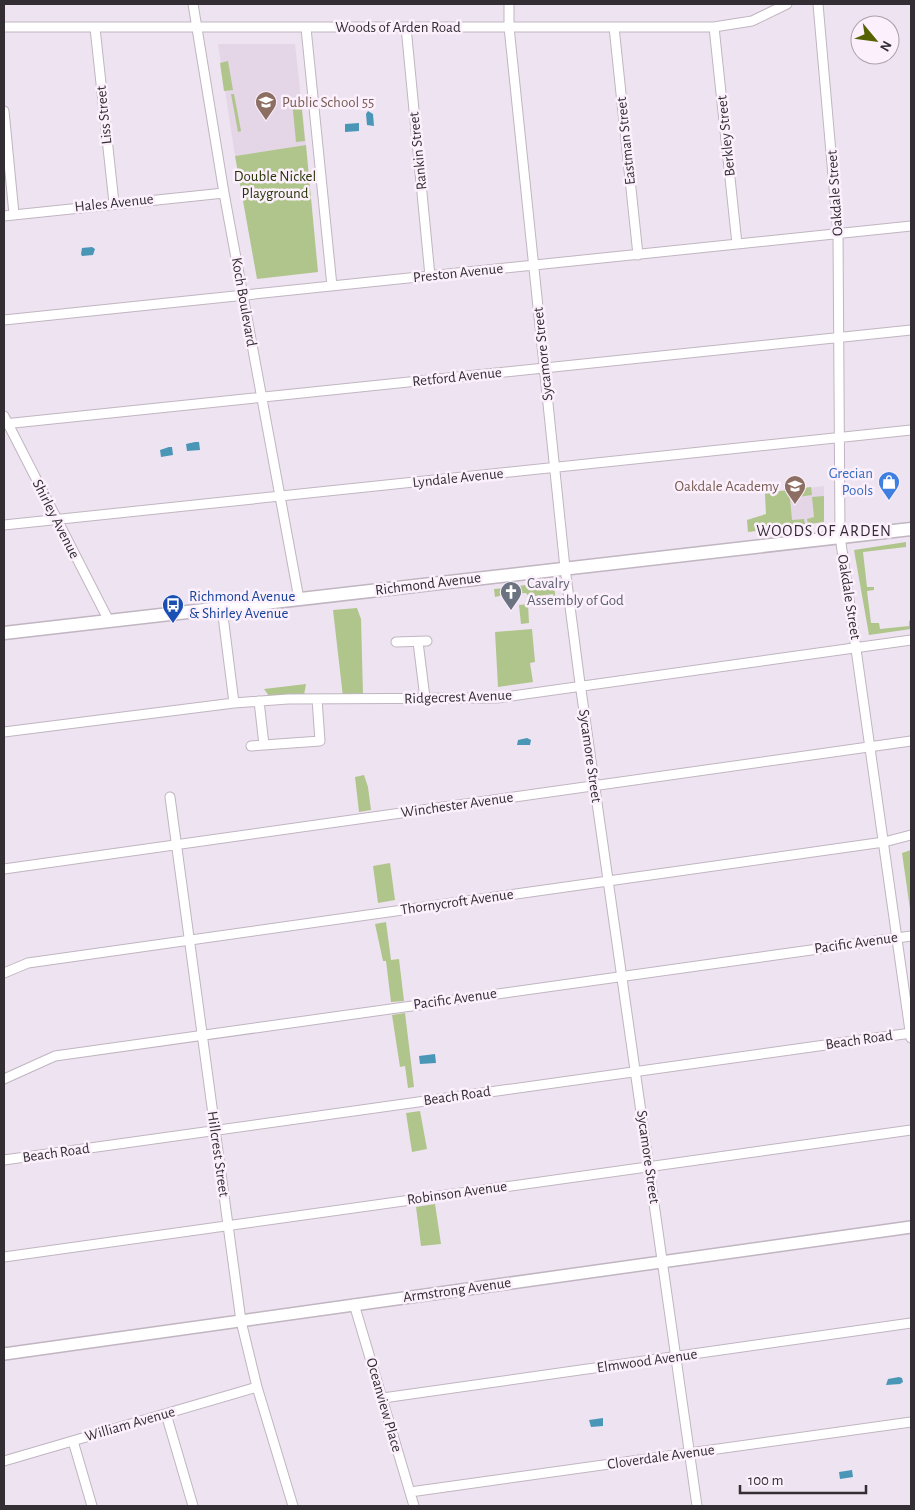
<svg xmlns="http://www.w3.org/2000/svg" width="915" height="1510" font-family="'Alegreya Sans',sans-serif">
<style>
.built{fill:#e4d5e7}
.green{fill:#b0c58c}
.water{fill:#4a96b7}
.lines{fill:none;stroke-linecap:round;stroke-linejoin:round}
.minor-casing{stroke:#c0b5c1;stroke-width:11}
.tertiary-casing{stroke:#c0b5c1;stroke-width:14}
.secondary-casing{stroke:#c0b5c1;stroke-width:15}
.minor{stroke:#fff;stroke-width:9}
.tertiary{stroke:#fff;stroke-width:11}
.secondary{stroke:#fff;stroke-width:12}
.labels{text-anchor:middle;dominant-baseline:central;stroke-width:5;stroke-linejoin:round;paint-order:stroke}
.street-label{font-size:15px;fill:#322e33;stroke:#fcf0fd}
.education-label{font-size:15px;fill:#785e54;stroke:#fcf0fd;text-anchor:start}
.park-label{font-size:15px;fill:#293706;stroke:#fcf0fd}
.shop-label{font-size:15px;fill:#366cbe;stroke:#fcf0fd;text-anchor:end}
.worship-label{font-size:15px;fill:#5b616d;stroke:#fcf0fd;text-anchor:start}
.transit-label{font-size:15px;fill:#164399;stroke:#fcf0fd;text-anchor:start}
.neighbourhood-label{font-size:16px;letter-spacing:1px;fill:#352c36;stroke:#fcf0fd}
</style>
<rect width="100%" height="100%" fill="#eee3f0"/>
<path class="built" d="M218,44H295L306,145L235,156Z
M824,486V522L748,532L747,520L766,514L765,493Z"/>
<path class="green" d="M228,61L233,90L224,91L220,63Z
M231,94H234L241,131L238,132Z
M301,100L305,141L296,142L292,101Z
M306,145L318,272L257,279L235,156Z
M811,487L812,495L790,498L792,520L804,519L805,524L748,532L747,520L766,514L765,493Z
M824,496V522L808,524L807,519L814,517L812,497Z
M906,542V547L863,552L867,587H874V590L867,591L871,623H879L880,629L909,626V621L911,620V629L869,635L854,550Z
M551,582L554,585L556,603L553,594L529,597L526,593L511,594L510,587Z
M507,588L508,594L495,597L494,589Z
M528,604L529,623L521,624L519,605Z
M357,608L361,619L363,695L343,697L333,610Z
M532,629L535,662L530,663L533,682L498,687L495,632Z
M306,684L304,695L269,696L264,689Z
M364,775L368,787L371,810L359,812L355,777Z
M911,850V916L902,853Z
M390,863L395,900L378,903L373,866Z
M386,922L391,960L399,959L404,1001L391,1002L386,961H383L375,924Z
M405,1013L414,1087L408,1088L405,1066L400,1067L392,1015Z
M420,1111L427,1149L412,1152L406,1113Z
M435,1204L441,1244L421,1246L416,1207Z"/>
<path class="water" d="M368,111L373,114L374,126L367,125L366,114Z
M359,123V131L345,132V124Z
M92,247L95,249L93,255L82,256L81,254L82,248Z
M195,442H199L200,450L187,451L186,444Z
M169,447H172L173,455L161,457L160,450Z
M527,738L531,740L530,745H517L518,740Z
M435,1054L436,1063L420,1064L419,1056Z
M899,1377L902,1378L903,1382L900,1384L886,1385L888,1379Z
M603,1418V1426L591,1427L589,1420Z
M852,1470L853,1477L840,1479L839,1472Z"/>
<g class="lines">
<g class="minor-casing">
<path id="minor" d="M193,4L224,193L299,599
M509,4V27L565,568L579,676L697,1506
M818,4L838,233L840,536L911,1038
M4,27H714L752,21L787,4
M406,27L430,276
M614,27L638,255
M714,27L737,244
M95,28L114,203
M306,28L332,286
M4,111L14,214
M4,216L224,193
M4,320L911,226
M4,416L109,621
M4,424L911,330
M4,525L911,430
M222,608L234,703
M396,642L427,641
M418,642L425,698
M259,701L264,745L320,741L317,699
M4,732L234,703L288,699L497,698L911,640
M251,746L264,745
M170,797L241,1321L257,1387L293,1506
M4,869L911,741
M4,973L28,963L884,842L911,835
M4,1079L55,1056L911,936
M4,1160L911,1033
M4,1257L911,1130
M354,1304L414,1506
M383,1398L911,1323
M166,1414L193,1506
M73,1441L92,1506
M4,1461L257,1387
M410,1492L911,1422"/>
</g>
<g class="tertiary-casing">
<path id="tertiary" d="M4,1354L911,1227"/>
</g>
<g class="secondary-casing">
<path id="secondary" d="M4,633L911,529"/>
</g>
<use href="#minor" class="minor"/>
<use href="#tertiary" class="tertiary"/>
<use href="#secondary" class="secondary"/>
</g>
<defs>
<g id="school-pin" transform="scale(1.125)"><path d="M0 17L-7.5 6A9.5 9.5 0 1 1 7.5 6Z" fill="#8d6e63" stroke="#fcf0fd"/><path d="M0-5L7-2L0 1L-7-2ZM-4 1L0 2.5L4 1V4Q0 6-4 4Z" fill="#fff"/></g>
<g id="shop-pin" transform="scale(1.125)"><path d="M0 17L-7.5 6A9.5 9.5 0 1 1 7.5 6Z" fill="#3f7fe0" stroke="#fcf0fd"/><path d="M-5-2.5h2.3a2.7 3.5 0 0 1 5.4 0H5L5.5 6h-11ZM-1.5-2.5h3a1.5 2.3 0 0 0-3 0Z" fill="#fff"/></g>
<g id="church-pin" transform="scale(1.125)"><path d="M0 17L-7.5 6A9.5 9.5 0 1 1 7.5 6Z" fill="#6b7280" stroke="#fcf0fd"/><path d="M-1.2-6h2.4v3.5h3.3v2.4h-3.3V6h-2.4V-.1h-3.3v-2.4h3.3Z" fill="#fff"/></g>
<g id="bus-pin" transform="scale(1.125)"><path d="M0 17L-7.5 6A9.5 9.5 0 1 1 7.5 6Z" fill="#1a4fb4" stroke="#fcf0fd"/><path d="M-5-6H5V4H4V6H2V4H-2V6H-4V4H-5ZM-3.5-4V0h7V-4ZM-3.5 1.2v1.5H-2V1.2ZM2 1.2v1.5H3.5V1.2Z" fill="#fff"/></g>
</defs>
<g fill-rule="evenodd">
<use href="#school-pin" x="266" y="102"/>
<use href="#shop-pin" x="889" y="482"/>
<use href="#school-pin" x="795" y="486"/>
<use href="#church-pin" x="511" y="592"/>
<use href="#bus-pin" x="173" y="605"/>
</g>
<g class="labels">
<g class="street-label">
<text x="398" y="27">Woods of Arden Road</text>
<text transform="translate(104 115) rotate(-96)">Liss Street</text>
<text transform="translate(726 136) rotate(-96)">Berkley Street</text>
<text transform="translate(626 141) rotate(-96)">Eastman Street</text>
<text transform="translate(418 151) rotate(-96)">Rankin Street</text>
<text transform="translate(835 193) rotate(-94)">Oakdale Street</text>
<text transform="translate(114 203) rotate(-6)">Hales Avenue</text>
<text transform="translate(458 273) rotate(-6)">Preston Avenue</text>
<text transform="translate(244 302) rotate(80)">Koch Boulevard</text>
<text transform="translate(543 354) rotate(-96)">Sycamore Street</text>
<text transform="translate(457 377) rotate(-6)">Retford Avenue</text>
<text transform="translate(458 478) rotate(-6)">Lyndale Avenue</text>
<text transform="translate(56 519) rotate(63)">Shirley Avenue</text>
<text transform="translate(428 584) rotate(-7)">Richmond Avenue</text>
<text transform="translate(849 597) rotate(81)">Oakdale Street</text>
<text transform="translate(458 697) rotate(-2)">Ridgecrest Avenue</text>
<text transform="translate(590 756) rotate(82)">Sycamore Street</text>
<text transform="translate(457 805) rotate(-8)">Winchester Avenue</text>
<text transform="translate(457 902) rotate(-8)">Thornycroft Avenue</text>
<text transform="translate(856 943) rotate(-8)">Pacific Avenue</text>
<text transform="translate(455 999) rotate(-8)">Pacific Avenue</text>
<text transform="translate(859 1040) rotate(-8)">Beach Road</text>
<text transform="translate(457 1096) rotate(-8)">Beach Road</text>
<text transform="translate(56 1153) rotate(-8)">Beach Road</text>
<text transform="translate(218 1154) rotate(82)">Hillcrest Street</text>
<text transform="translate(648 1157) rotate(82)">Sycamore Street</text>
<text transform="translate(457 1193) rotate(-8)">Robinson Avenue</text>
<text transform="translate(457 1290) rotate(-8)">Armstrong Avenue</text>
<text transform="translate(647 1361) rotate(-8)">Elmwood Avenue</text>
<text transform="translate(384 1405) rotate(74)">Oceanview Place</text>
<text transform="translate(130 1424) rotate(-16)">William Avenue</text>
<text transform="translate(661 1457) rotate(-8)">Cloverdale Avenue</text>
</g>
<g class="education-label">
<text x="282" y="102">Public School 55</text>
<text x="779" y="486" text-anchor="end">Oakdale Academy</text>
</g>
<g class="park-label">
<text x="275" y="176">Double Nickel<tspan x="275" dy="17">Playground</tspan></text>
</g>
<g class="shop-label">
<text x="873" y="473">Grecian<tspan x="873" dy="17">Pools</tspan></text>
</g>
<g class="worship-label">
<text x="527" y="583">Cavalry<tspan x="527" dy="17">Assembly of God</tspan></text>
</g>
<g class="transit-label">
<text x="189" y="596">Richmond Avenue<tspan x="189" dy="17">&amp; Shirley Avenue</tspan></text>
</g>
<g class="neighbourhood-label">
<text x="824" y="531">WOODS OF ARDEN</text>
</g>
</g>
<rect width="915" height="1510" fill="none" stroke="#322e33" stroke-width="10"/>
<g transform="translate(875 40) rotate(119)"><circle r="24" fill="#fcf0fd" stroke="#aba2ac"/>
<path d="M0-4L9 19L0 12L-9 19Z" fill="#566201"/>
<text y="-8" font-size="14" font-weight="bold" text-anchor="middle" fill="#322e33">N</text>
</g>
<path d="M740 1485v8h126v-8" fill="none" stroke="#322e33" stroke-width="2.5"/>
<text x="748" y="1485" font-size="15" fill="#322e33" stroke="#fcf0fd" stroke-width="4" paint-order="stroke">100 m</text>
</svg>
